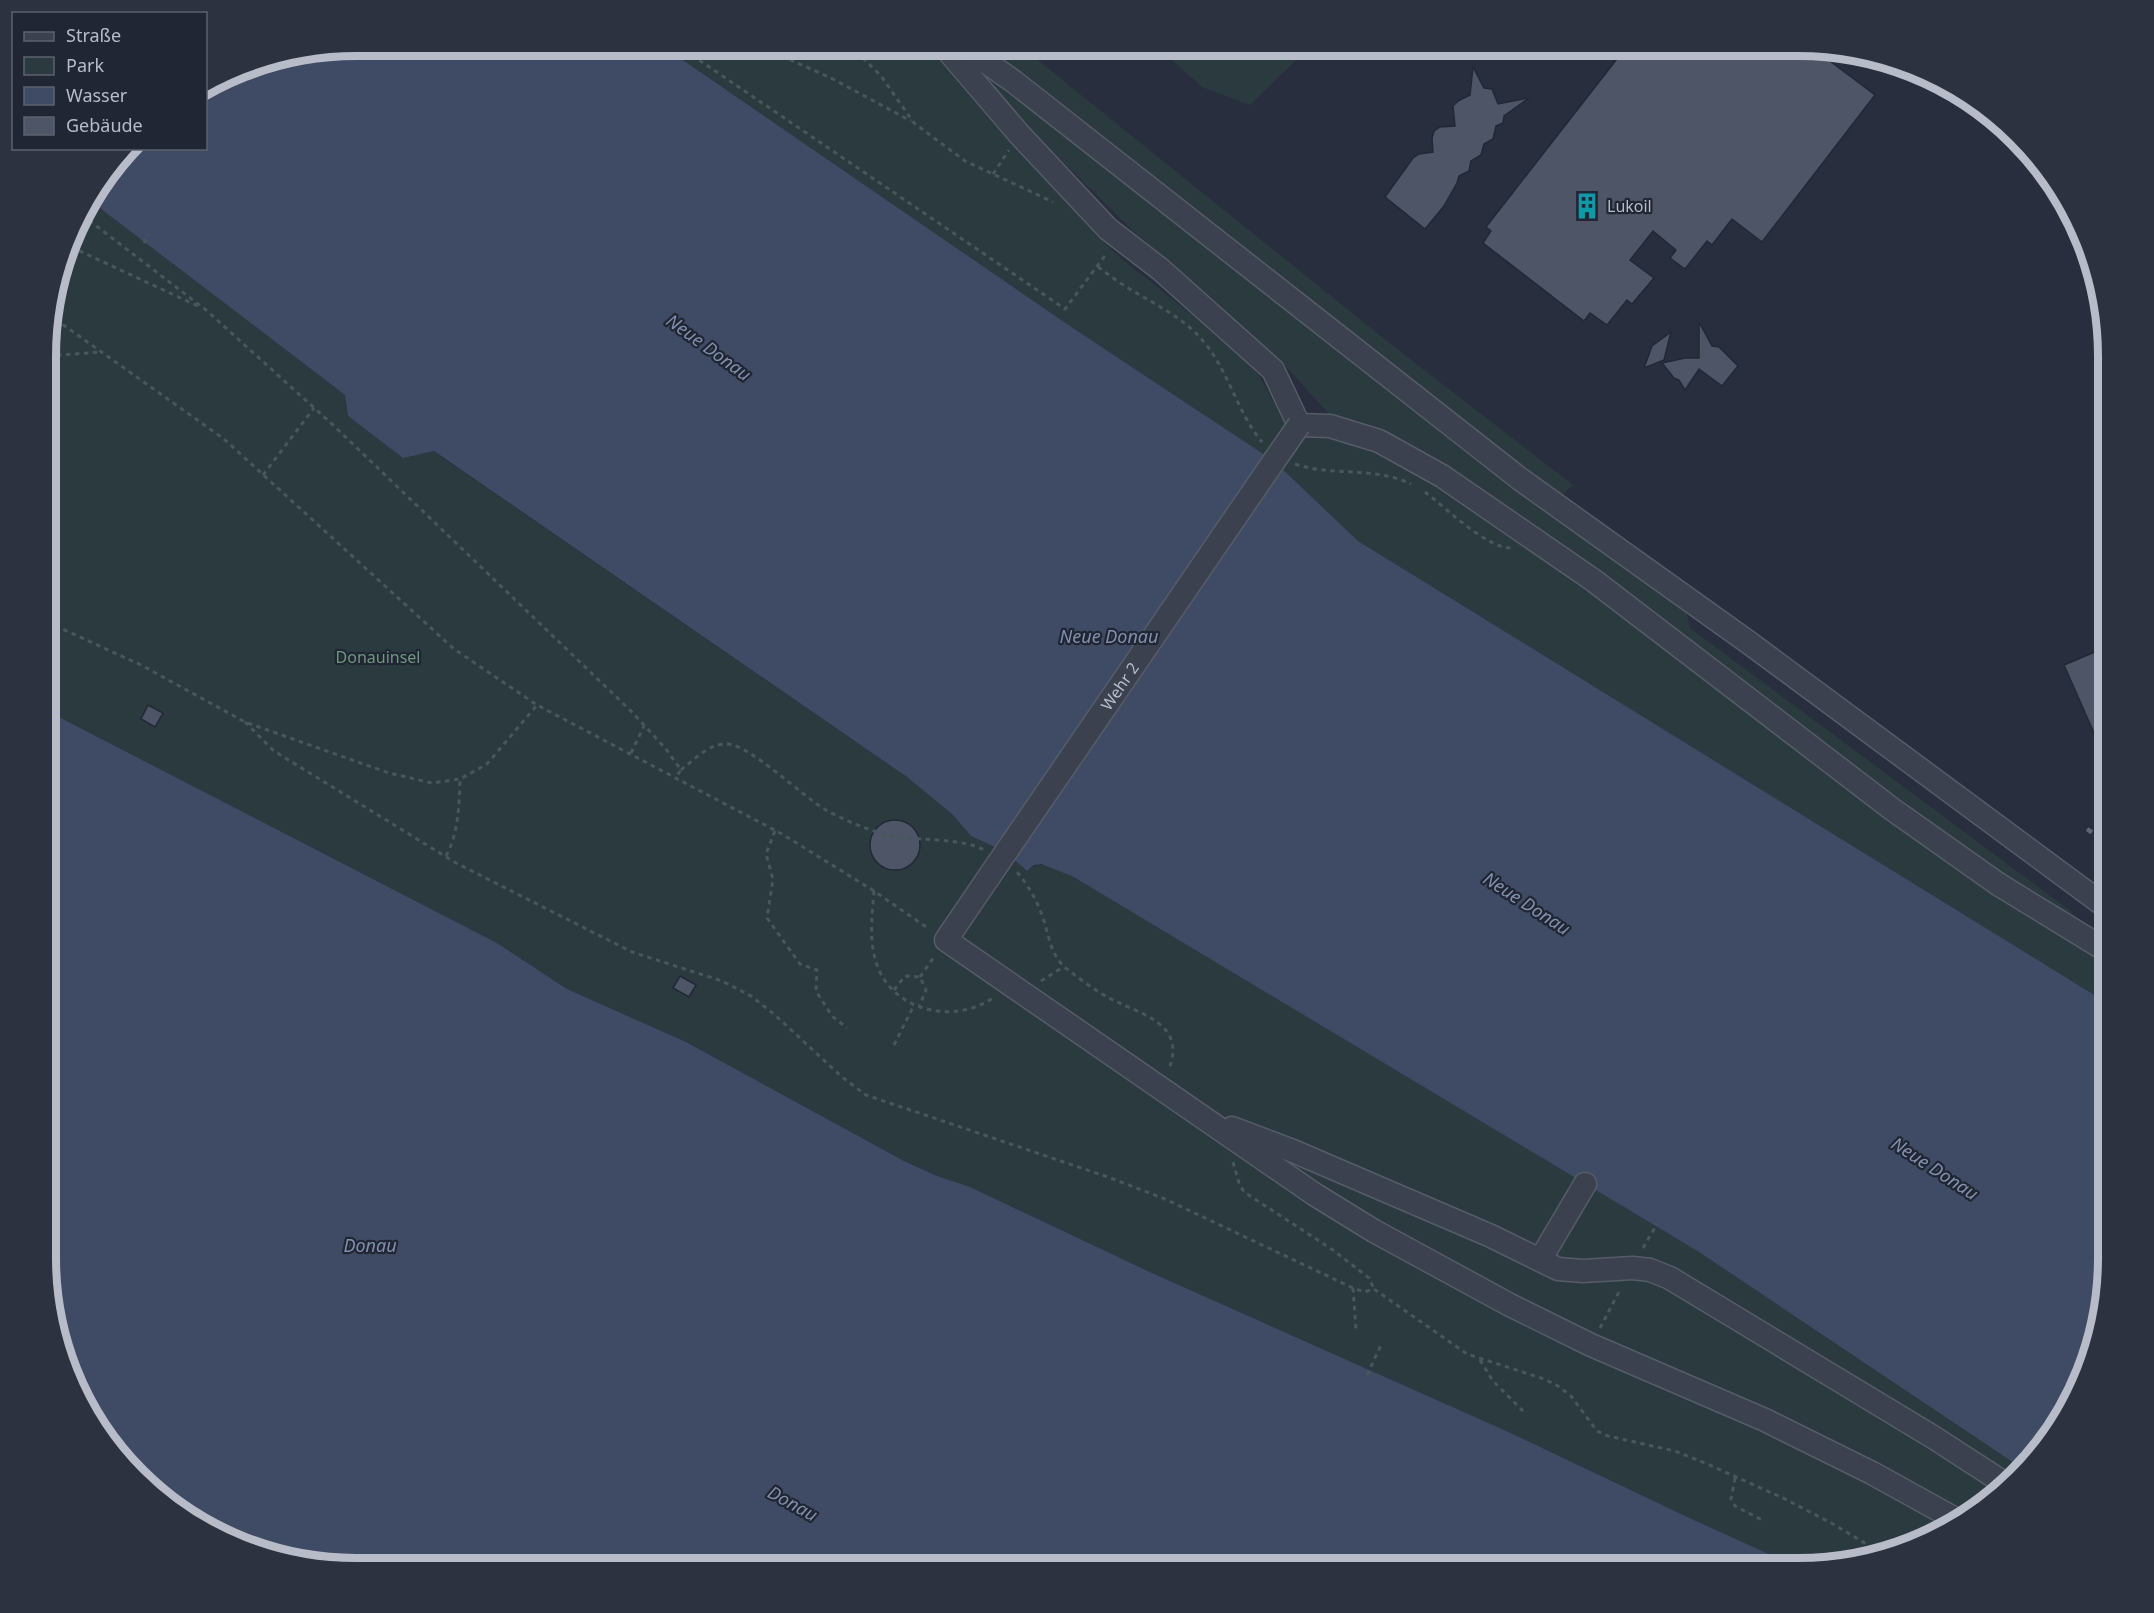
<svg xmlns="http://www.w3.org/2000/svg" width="2154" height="1613" font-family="'Noto Sans',sans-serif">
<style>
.green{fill:#2a3a3f}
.water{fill:#3f4b65}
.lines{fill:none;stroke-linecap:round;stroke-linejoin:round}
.ferry{stroke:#828fad;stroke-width:1.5;stroke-dasharray:8 6;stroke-linecap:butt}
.building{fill:#4e5566;stroke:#222835;stroke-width:1.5}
.minor-casing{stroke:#565c68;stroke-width:25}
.path{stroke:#48575c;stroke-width:3;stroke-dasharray:4.5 4.5;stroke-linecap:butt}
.minor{stroke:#3b414e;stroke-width:22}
.rail{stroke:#5e6574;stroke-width:4.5;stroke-dasharray:6 6;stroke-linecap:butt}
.minor-bridge-casing{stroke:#565c68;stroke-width:25;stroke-linecap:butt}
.minor-bridge{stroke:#3b414e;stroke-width:22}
.labels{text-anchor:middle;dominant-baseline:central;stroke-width:4.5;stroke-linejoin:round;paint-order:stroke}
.poi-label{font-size:16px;fill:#b8bcc8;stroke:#202633;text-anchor:start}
.park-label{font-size:16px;fill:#71977e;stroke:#202633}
.street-label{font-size:16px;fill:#b8bcc8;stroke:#202633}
.water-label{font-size:18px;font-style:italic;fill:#828fad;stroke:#202633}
.rim{fill:none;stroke:#b8bcc8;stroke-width:8}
</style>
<rect width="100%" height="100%" fill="#282e3e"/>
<path class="green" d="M661,45H928L1097,236L1123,260L1225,341L1259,375L1273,401L1323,436L1357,441L1399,460L1515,534L2109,962V1004L1358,541L1274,461L1067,324Z
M963,45H1019L1383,338L1573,485L1551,506L1686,611L1690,628L2072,912L2076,922L2055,913L1482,490L1396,438L1329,414L1282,362L1133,231L1014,114L989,85L992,73Z
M1155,45H1293L1300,56L1250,105L1202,87Z
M88,199L345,395L348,416L403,458L433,451L907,777L952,814L971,836L1006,852L1027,871C1042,858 1055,868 1072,876L1699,1252L2023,1469L1935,1536L1859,1562L1799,1568L1681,1514L1513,1434L1152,1273L970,1187L937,1176L904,1161L686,1042L567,989L497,943L295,839L47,723L48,315Z"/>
<path class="water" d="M356,45H661L1067,324L1274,461L1358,541L2109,1004L2108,1278L2085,1376L2032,1462L2023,1469L1699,1252L1072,876L1041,864L1034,865L1027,871L1006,852L971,836L952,814L907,777L434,451L403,458L348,416L345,395L88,199L129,149L206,148V91L256,62Z
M47,711L497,943L567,989L686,1042L904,1161L937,1176L970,1187L1152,1273L1513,1434L1681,1514L1799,1568L336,1567L237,1544L151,1491L77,1395L46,1278Z"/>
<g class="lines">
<path class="ferry" d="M193,1517L249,1547"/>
</g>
<path class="building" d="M1627,46H1810L1875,95L1762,242L1732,219L1712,245L1707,241L1685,269L1670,258L1676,250L1653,231L1630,260L1654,278L1632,304L1627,300L1607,325L1590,313L1584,321L1483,243L1491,231L1486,227Z
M1473,67L1484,88L1492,89L1498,104L1529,98L1504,116L1503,123L1496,126L1493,139L1484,144L1481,155L1471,161L1469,171L1459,176L1457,183L1444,206L1425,229L1385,197L1413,158L1419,154L1433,152L1432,138L1434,131L1440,127L1455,126L1453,106L1458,101L1470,95Z
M1699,322L1712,346L1719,347L1738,366L1722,386L1699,369L1685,390L1679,380L1674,378L1662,363L1685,358H1699Z
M1671,332L1664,360L1644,368L1652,346Z
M2109,646V767L2064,665Z
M148,705L163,713L155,727L141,719Z
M870 845a25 25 0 1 1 50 0a25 25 0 1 1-50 0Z
M680,976L696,985L689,997L673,988Z"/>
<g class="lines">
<g class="minor-casing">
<g id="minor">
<path d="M943,45L1019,134L1108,229L1160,269L1273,370L1299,425L1330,426L1379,441L1442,476L1593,580L1892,809L1998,884L2109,952"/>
<path d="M946,48L976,55L1013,81L1520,479L1748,642L2109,909"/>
<path id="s1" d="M1006,852L1274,461"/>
<path d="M997,865L946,940L1314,1194L1374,1231L1510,1305L1591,1345L1765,1420L1872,1473L1957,1520"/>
<path d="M1232,1128L1293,1151L1491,1236L1558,1269L1583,1271L1633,1268L1650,1270L1670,1278L1933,1437L2004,1483"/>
<path d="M1540,1260L1585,1184"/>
</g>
</g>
<path class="path" d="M677,45L1065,309L1107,253
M757,45L831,78L911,121
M850,45L881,76L914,123L965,161L1053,202
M993,174L1009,150
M82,215L206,310L332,424L631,711L666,749L681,770L676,777
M144,243L149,234
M71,247L200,307
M1098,267C1108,274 1118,282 1128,288C1156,305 1183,317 1204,342C1229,372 1237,412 1262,442
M48,314L224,439L454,649L537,705L782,834L874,891L929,929
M48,356L100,352
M1295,464C1333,477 1374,466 1411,484
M263,475L314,408
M1425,492C1445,507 1486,548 1511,548
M47,622L141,665L245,722L389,773L432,783L460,779L487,764L537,705
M245,722L274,751L456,863L632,952L722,981L751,996L775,1015L842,1077L866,1095L1108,1177L1165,1199L1353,1288L1364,1292L1374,1289L1467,1354L1544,1379L1558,1386L1571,1396L1597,1431L1608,1436L1675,1451L1705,1463L1783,1498L1833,1524L1883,1554
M631,753L644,726
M681,770C695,759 709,743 728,744C751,746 802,796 826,810C848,822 874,833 899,837C921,840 966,839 984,850
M775,831L766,854L773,879L767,918L800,964L817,970L816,991L832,1016L847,1028
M446,856C459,832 459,805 460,779
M1017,872C1028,885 1036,899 1042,915C1049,934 1050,956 1067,969C1081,980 1097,992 1113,1000C1143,1015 1186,1024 1169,1069
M874,891C872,917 868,945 879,970C898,1013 957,1024 994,997
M920,977L934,957
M1041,981L1063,967
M894,990L905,976L920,977L926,990L919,1007
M894,1045L914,1005
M1233,1162L1239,1183L1244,1192L1333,1250L1369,1278L1374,1289
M1643,1248L1657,1224
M1353,1288L1356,1330
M1600,1328L1621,1288
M1480,1360L1493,1381L1523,1411
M1367,1375L1381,1345
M1735,1478L1731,1499L1735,1506L1762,1520"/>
<use href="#minor" class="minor"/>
<path class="rail" d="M2087,829L2109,844"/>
<g class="minor-bridge-casing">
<path id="minor-bridge" d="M1274,461L1299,425
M997,865L1006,852"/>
</g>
<use href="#minor-bridge" class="minor-bridge"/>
</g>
<defs>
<g id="building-bare" transform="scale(2.07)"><path d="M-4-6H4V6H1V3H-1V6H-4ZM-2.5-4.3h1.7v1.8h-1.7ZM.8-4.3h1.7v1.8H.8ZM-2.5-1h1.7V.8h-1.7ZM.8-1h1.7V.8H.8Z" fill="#0f9aa8" stroke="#202633" stroke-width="2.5" paint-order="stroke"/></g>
</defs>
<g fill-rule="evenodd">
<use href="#building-bare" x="1587" y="206"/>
</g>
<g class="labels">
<g class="poi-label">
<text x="1607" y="206">Lukoil</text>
</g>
<g class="park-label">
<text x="378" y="657">Donauinsel</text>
</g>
<g class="street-label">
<text stroke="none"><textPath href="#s1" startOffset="201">Wehr 2</textPath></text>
</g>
<g class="water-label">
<text transform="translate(709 347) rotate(36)">Neue Donau</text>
<text x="1109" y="636">Neue Donau</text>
<text transform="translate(1527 903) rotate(33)">Neue Donau</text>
<text transform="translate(1935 1168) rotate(33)">Neue Donau</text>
<text x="370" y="1245">Donau</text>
<text transform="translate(793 1503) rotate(29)">Donau</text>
</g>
</g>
<path d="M0 0H2154V1613H0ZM356 56H1798A300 300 0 0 1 2098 356V1258A300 300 0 0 1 1798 1558H356A300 300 0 0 1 56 1258V356A300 300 0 0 1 356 56Z" fill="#2c323f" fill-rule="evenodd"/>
<path class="rim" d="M356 56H1798A300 300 0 0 1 2098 356V1258A300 300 0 0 1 1798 1558H356A300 300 0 0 1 56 1258V356A300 300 0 0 1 356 56Z"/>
<rect x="12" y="12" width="195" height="138" fill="#202633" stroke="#5d626f" stroke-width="1.5"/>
<rect x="24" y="32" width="30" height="9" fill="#3b414e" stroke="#5d626f" stroke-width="1.5"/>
<text x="66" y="42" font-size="18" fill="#b8bcc8">Straße</text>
<rect x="24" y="57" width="30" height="18" fill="#2a3a3f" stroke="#5d626f" stroke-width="1.5"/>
<text x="66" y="72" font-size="18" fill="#b8bcc8">Park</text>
<rect x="24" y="87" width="30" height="18" fill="#3f4b65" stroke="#5d626f" stroke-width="1.5"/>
<text x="66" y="102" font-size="18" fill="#b8bcc8">Wasser</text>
<rect x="24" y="117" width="30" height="18" fill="#4e5566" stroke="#5d626f" stroke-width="1.5"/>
<text x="66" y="132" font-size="18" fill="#b8bcc8">Gebäude</text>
</svg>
